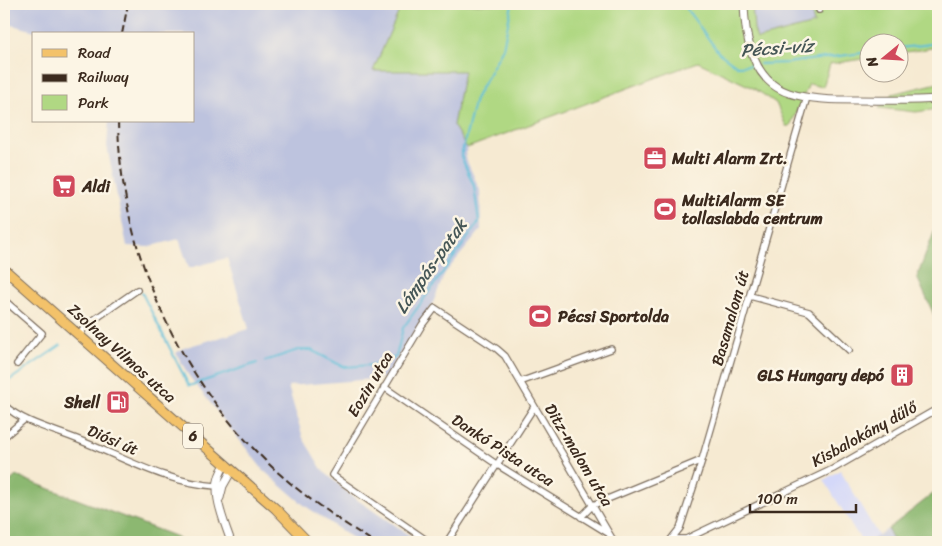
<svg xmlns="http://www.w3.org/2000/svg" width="942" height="546" font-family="Sriracha,sans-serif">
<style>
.built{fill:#d4d8f9}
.industrial{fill:#bdc3de}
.green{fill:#b0d883;stroke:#768150}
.forest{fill:#8cb871;stroke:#647148}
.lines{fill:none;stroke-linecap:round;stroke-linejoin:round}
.stream{stroke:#5bbed9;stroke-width:2}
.minor-casing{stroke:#7c6d5d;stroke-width:8}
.tertiary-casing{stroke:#7c6d5d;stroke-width:9}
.primary-casing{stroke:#7c6d5d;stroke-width:11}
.minor{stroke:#fff;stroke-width:5.5}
.tertiary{stroke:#fff;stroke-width:7}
.primary{stroke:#f3c26a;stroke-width:9}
.rail{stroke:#3b2a1e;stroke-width:2;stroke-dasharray:8 4;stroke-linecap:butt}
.labels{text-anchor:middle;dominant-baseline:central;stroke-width:5;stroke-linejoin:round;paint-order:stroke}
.shield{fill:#fcf5e5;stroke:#75675a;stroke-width:1}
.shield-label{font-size:15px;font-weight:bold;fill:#3b2a1e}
.poi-label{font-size:16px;font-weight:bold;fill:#3b2a1e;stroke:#fcf5e5;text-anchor:start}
.street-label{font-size:16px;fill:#3b2a1e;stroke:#fcf5e5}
.water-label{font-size:18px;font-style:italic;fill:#455656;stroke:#fcf5e5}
</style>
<rect width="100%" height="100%" fill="#fcf5e5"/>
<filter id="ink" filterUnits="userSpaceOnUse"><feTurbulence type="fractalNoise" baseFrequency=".02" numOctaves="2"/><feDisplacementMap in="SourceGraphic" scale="10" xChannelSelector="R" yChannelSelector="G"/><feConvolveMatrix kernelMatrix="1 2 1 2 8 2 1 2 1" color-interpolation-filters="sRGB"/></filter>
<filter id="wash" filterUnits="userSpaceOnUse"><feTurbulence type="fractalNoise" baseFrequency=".0096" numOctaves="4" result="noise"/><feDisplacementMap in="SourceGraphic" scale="20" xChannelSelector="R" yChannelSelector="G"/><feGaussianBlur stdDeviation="1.12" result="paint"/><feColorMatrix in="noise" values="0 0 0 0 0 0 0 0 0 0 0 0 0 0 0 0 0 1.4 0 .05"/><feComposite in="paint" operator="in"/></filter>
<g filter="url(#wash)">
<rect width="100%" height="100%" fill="#f6ead2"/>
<path class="built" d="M840,470L882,542H862L824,480Z"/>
<path class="industrial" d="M4,4H402L373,71H465L453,125L467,148L465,157L480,190L481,230L445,273L432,305L385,378L288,386L303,438L323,471L353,497L419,542H358L304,505L264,471L189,376L176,353L186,347L249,329L227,258L189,268L179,239L148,247L127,246L107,146L109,121H194V34H47L4,23Z
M752,4H810L814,24L757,39L754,29Z
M888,529L894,542H868Z"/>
<path class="green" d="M402,4H752L754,29L757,39L814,24L810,4H938V47L900,53V42H870L869,58L830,64L823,87L809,84L790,126H786L776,103L755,89L698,62L467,148L453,125L464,71H373Z
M938,83V109L916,112L879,108L892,94Z
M60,538H79L98,542H57Z"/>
<path class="forest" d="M938,222V324L917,277Z
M16,476L177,537L183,542H98L79,538H60L57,542H4V487Z
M938,490V542H894L888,529Z"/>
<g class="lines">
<path class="stream" d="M685,4L688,11L719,53L737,66L755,65
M900,48L938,43
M760,64L787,63L870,52
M142,293L189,386L257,363
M265,361L298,350H311L344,367L371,365L396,357L403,328L479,222L474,186L461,156L475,99L503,48L512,4
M4,384L61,345"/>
</g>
</g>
<g filter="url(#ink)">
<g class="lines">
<g class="minor-casing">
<path id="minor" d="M818,4L819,10
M750,296L809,312L849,350
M4,300L42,333L17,364
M80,335L85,326L137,290
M520,382L611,349
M384,387L496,464L608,533
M4,405C23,423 55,430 79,440C127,459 164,482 216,486
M4,437L25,419
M581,517L593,505L702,460
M672,539H686L833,469L932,412
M429,542L332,475L422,325L435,308L497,349L505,356L614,542
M447,542L534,407
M669,542L680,528L702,460L807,97"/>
</g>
<g class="tertiary-casing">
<path id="tertiary" d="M744,4C745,37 752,81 789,93C810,100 836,100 858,100C885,100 911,101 938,99
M226,464C207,487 223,517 231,542
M220,498L223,486L232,470"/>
</g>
<g class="primary-casing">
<path id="primary" d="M4,269L276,509L308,542"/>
</g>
<use href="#minor" class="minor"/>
<use href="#tertiary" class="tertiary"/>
<use href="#primary" class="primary"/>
<path class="rail" d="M122,34L128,4
M118,121C120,254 182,388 282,476C310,501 342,522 374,542"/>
</g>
</g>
<defs>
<g id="office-square" transform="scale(1.25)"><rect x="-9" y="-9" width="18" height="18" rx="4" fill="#d1495b" stroke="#fcf5e5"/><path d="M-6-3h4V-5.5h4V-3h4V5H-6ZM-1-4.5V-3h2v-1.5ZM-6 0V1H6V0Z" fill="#fff"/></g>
<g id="supermarket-square" transform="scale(1.25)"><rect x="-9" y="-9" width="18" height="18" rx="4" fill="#d1495b" stroke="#fcf5e5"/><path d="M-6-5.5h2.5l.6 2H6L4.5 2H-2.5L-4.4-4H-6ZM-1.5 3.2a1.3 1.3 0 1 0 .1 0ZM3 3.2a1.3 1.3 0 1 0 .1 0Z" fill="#fff"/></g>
<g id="stadium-square" transform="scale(1.25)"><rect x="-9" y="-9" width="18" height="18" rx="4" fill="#d1495b" stroke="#fcf5e5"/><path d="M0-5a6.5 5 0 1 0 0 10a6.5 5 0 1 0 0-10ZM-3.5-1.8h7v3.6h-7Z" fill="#fff"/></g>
<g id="building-square" transform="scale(1.25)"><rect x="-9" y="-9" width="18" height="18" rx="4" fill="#d1495b" stroke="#fcf5e5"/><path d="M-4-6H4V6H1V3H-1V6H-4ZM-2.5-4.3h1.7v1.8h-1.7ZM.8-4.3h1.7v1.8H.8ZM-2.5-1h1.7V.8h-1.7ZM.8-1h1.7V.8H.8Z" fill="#fff"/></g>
<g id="fuel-square" transform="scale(1.25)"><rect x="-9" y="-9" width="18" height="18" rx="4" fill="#d1495b" stroke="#fcf5e5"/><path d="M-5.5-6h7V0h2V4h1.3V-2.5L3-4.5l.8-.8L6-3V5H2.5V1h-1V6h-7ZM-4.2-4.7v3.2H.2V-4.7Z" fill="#fff"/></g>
</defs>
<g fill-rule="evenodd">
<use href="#office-square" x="655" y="158"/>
<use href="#supermarket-square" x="64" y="186"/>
<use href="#stadium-square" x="665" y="209"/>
<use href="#stadium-square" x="540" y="316"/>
<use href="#building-square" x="902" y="375"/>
<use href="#fuel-square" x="118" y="402"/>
</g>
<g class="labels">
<rect class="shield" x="183" y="423.5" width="20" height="25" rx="4"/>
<g class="shield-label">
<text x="193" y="436">6</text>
</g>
<g class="poi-label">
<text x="672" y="158">Multi Alarm Zrt.</text>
<text x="82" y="186">Aldi</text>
<text x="682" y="200">MultiAlarm SE<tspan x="682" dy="18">tollaslabda centrum</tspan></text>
<text x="558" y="316">Pécsi Sportolda</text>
<text x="884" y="375" text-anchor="end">GLS Hungary depó</text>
<text x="100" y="402" text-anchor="end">Shell</text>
</g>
<g class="street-label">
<text transform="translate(730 318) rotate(-74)">Basamalom út</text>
<text transform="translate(122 353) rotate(42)">Zsolnay Vilmos utca</text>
<text transform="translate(370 384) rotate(-59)">Eozin utca</text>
<text transform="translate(864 434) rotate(-29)">Kisbalokány dűlő</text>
<text transform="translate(113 440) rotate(23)">Diósi út</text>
<text transform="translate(503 450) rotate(33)">Dankó Pista utca</text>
<text transform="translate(579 455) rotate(59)">Ditz-malom utca</text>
</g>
<g class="water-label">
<text transform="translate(777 48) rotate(-4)">Pécsi-víz</text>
<text transform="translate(431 266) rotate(-55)">Lámpás-patak</text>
</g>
</g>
<rect width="942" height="546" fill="none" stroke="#fcf5e5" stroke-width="20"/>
<rect x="32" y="32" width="162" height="90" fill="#fcf5e5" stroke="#afa495"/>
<rect x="42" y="49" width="25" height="8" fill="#f3c26a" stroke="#afa495"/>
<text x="78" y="58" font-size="15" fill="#3b2a1e">Road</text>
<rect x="42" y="74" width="25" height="8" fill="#3b2a1e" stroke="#afa495"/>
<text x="78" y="82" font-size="15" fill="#3b2a1e">Railway</text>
<rect x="42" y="95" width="25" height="15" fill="#b0d883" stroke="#afa495"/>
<text x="78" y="108" font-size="15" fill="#3b2a1e">Park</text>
<g transform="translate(884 58) rotate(252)"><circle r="24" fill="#fcf5e5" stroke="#afa495"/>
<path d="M0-4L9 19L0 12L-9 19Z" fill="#d1495b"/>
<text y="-8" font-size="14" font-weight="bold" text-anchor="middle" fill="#3b2a1e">N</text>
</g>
<path d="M750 504v8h106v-8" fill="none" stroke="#3b2a1e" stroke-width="2.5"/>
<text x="757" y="504" font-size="15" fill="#3b2a1e" stroke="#fcf5e5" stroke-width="4" paint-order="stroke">100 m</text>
</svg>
